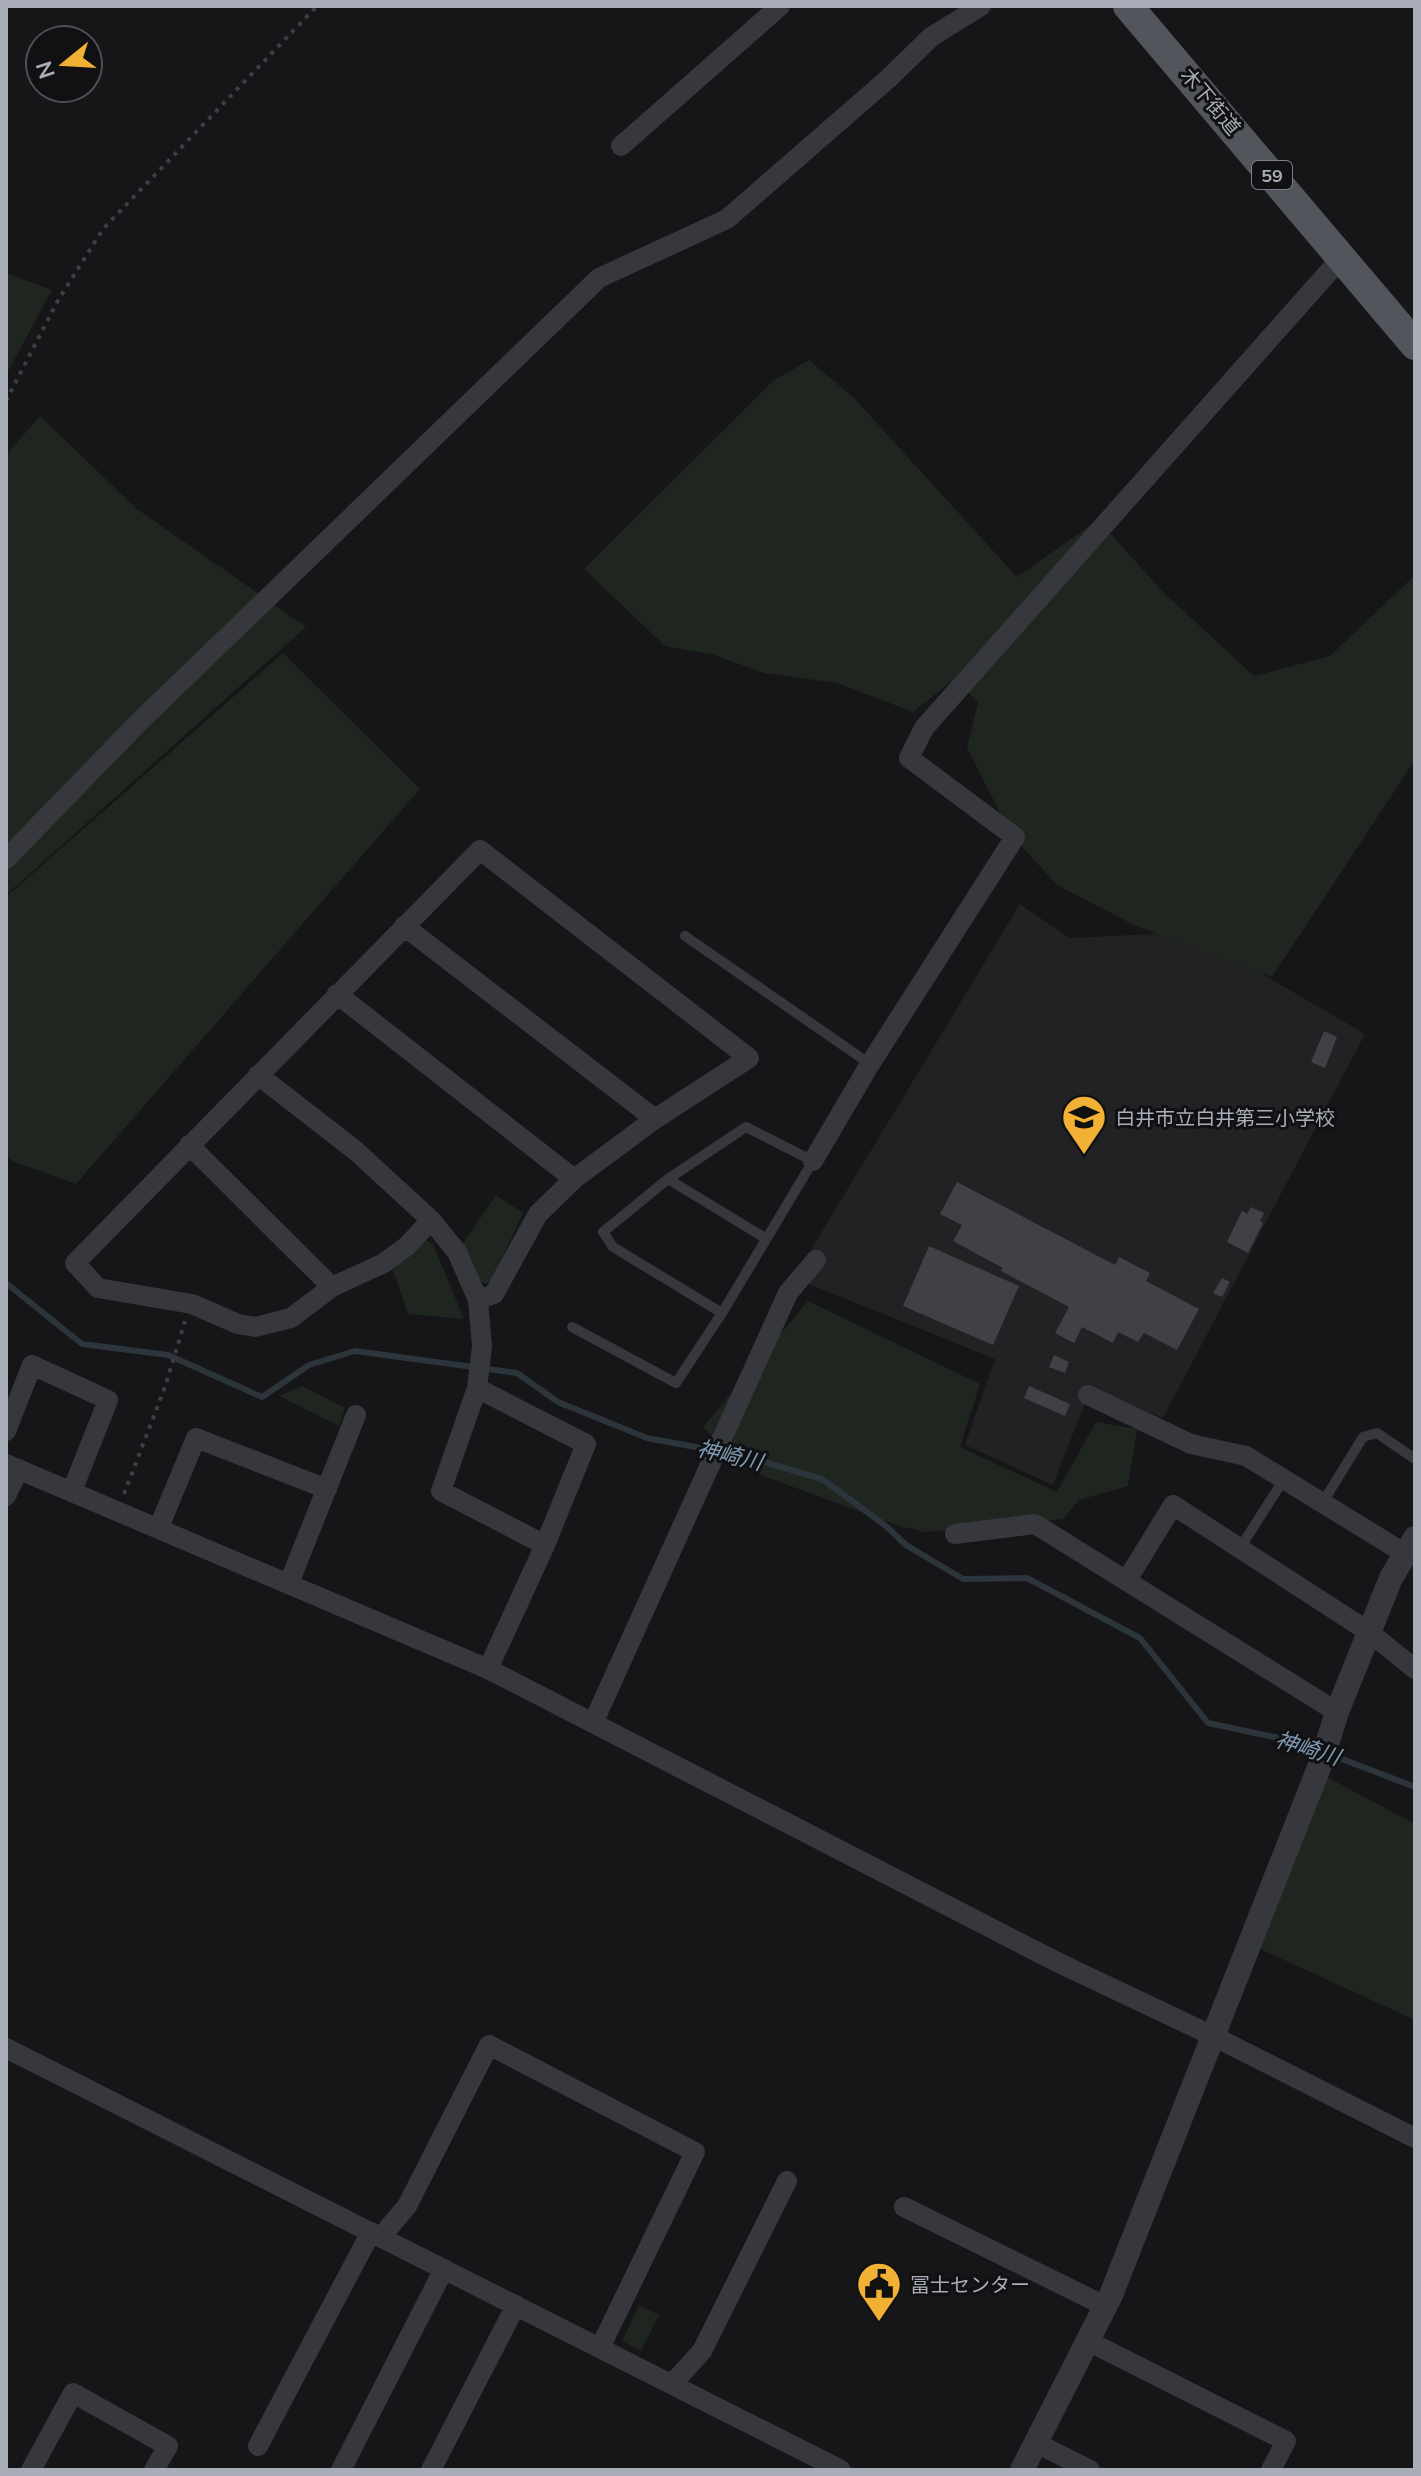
<svg xmlns="http://www.w3.org/2000/svg" width="1421" height="2476" font-family="Mulish,'Noto Sans JP',sans-serif">
<style>
.built{fill:#222225}
.green{fill:#1e261f}
.lines{fill:none;stroke-linecap:round;stroke-linejoin:round}
.stream{stroke:#2c353c;stroke-width:6}
.building{fill:#404145}
.path{stroke:#3d3f44;stroke-width:4;stroke-dasharray:4 6;stroke-linecap:butt}
.service{stroke:#37383d;stroke-width:10}
.minor{stroke:#37383d;stroke-width:20}
.tertiary{stroke:#37383d;stroke-width:24}
.primary{stroke:#53555c;stroke-width:30}
.labels{text-anchor:middle;dominant-baseline:central;stroke-width:6;stroke-linejoin:round;paint-order:stroke}
.shield{fill:#111113;stroke:#7b7e86;stroke-width:2}
.shield-label{font-size:18px;font-weight:bold;fill:#a8adb8}
.street-label{font-size:20px;fill:#a8adb8;stroke:#111113}
.poi-label{font-size:20px;fill:#a8adb8;stroke:#111113;text-anchor:start}
.water-label{font-size:22px;font-style:italic;fill:#7f9bb3;stroke:#111113}
</style>
<rect width="100%" height="100%" fill="#161618"/>
<path class="built" d="M1020,904L1069,938L1154,934L1165,917L1365,1034L1163,1418L1091,1387L1053,1485L965,1445L995,1359L794,1278Z"/>
<path class="green" d="M6,273L52,290L6,375Z
M809,360L854,398L1017,577L1098,520L1163,592L1254,676L1330,656L1415,575V760L1272,977L1134,925L1057,885L1012,836L967,748L978,703L956,678L913,712L837,683L764,673L714,655L665,646L584,569L773,381Z
M40,416L137,509L306,627L6,895V455Z
M283,653L420,789L76,1184L12,1161L6,1155V897Z
M496,1195L523,1213L492,1280L485,1284L477,1279L462,1245Z
M424,1239L433,1244L464,1319L408,1314L392,1268Z
M808,1301L980,1384L960,1447L1057,1492L1096,1422L1137,1429L1128,1486L1079,1500L1063,1519L925,1532L902,1527L742,1468L703,1427Z
M302,1386L345,1408L339,1426L279,1396Z
M1327,1777L1415,1824V2020L1260,1949Z
M639,2305L659,2315L641,2351L622,2341Z"/>
<g class="lines">
<path class="stream" d="M6,1283L82,1344L168,1355L262,1397L309,1365L355,1351L517,1373L558,1402L647,1438L744,1456L822,1479L886,1526L906,1545L963,1579L1027,1578L1140,1638L1208,1723L1307,1744L1319,1749
M1329,1754L1415,1787"/>
</g>
<path class="building" d="M1324,1031L1337,1037L1325,1068L1311,1062Z
M957,1182L1115,1265L1119,1257L1150,1273L1146,1281L1199,1309L1177,1350L1144,1333L1138,1342L1118,1332L1113,1343L1082,1327L1074,1343L1055,1333L1069,1307L1001,1271L1003,1268L953,1241L962,1225L940,1214Z
M1251,1207L1264,1213L1260,1221L1263,1223L1248,1253L1227,1242L1242,1211L1247,1214Z
M929,1246L1019,1286L993,1345L903,1306Z
M1222,1278L1230,1282L1222,1297L1213,1293Z
M1054,1355L1069,1362L1065,1373L1049,1367Z
M1029,1386L1070,1404L1065,1416L1024,1398Z"/>
<g class="lines">
<path class="path" d="M6,401L57,302L103,229L317,6
M124,1494L165,1387L185,1321"/>
<path class="service" d="M685,936L870,1064
M668,1179L765,1238
M572,1327L676,1383L722,1313L813,1161L746,1127L668,1179L603,1232L613,1247L722,1313
M1323,1502L1363,1437L1377,1433L1415,1459
M1240,1548L1284,1479"/>
<path class="minor" d="M621,146L780,6
M6,859L138,723L599,278L727,219L889,78L931,37L981,6
M404,926L655,1119
M337,994L574,1179
M258,1075L356,1151L431,1220L457,1252L478,1300L482,1346L477,1388L586,1444L545,1545L488,1669
M189,1145L332,1287
M813,1161L870,1064L1015,837L909,758L924,728L1342,257
M431,1220L407,1246L384,1263L332,1287L291,1318L255,1327L238,1324L192,1304L98,1288L75,1263L480,850L749,1058L655,1119L574,1179L538,1214L494,1294L478,1300
M477,1388L441,1491L545,1545
M1088,1395L1191,1444L1246,1456L1404,1553
M6,1431L32,1365L108,1400L72,1491
M6,1464L488,1669L1057,1962L1213,2036L1415,2138
M6,1496L19,1469
M159,1527L196,1438L327,1489
M955,1534L1035,1524L1337,1712
M1127,1580L1173,1505L1369,1632L1415,1669
M289,1583L356,1415
M594,1721L788,1293L816,1260
M6,2048L841,2470
M904,2207L1105,2306
M381,2237L407,2206L489,2045L695,2152L600,2348
M1088,2341L1286,2441L1271,2470
M672,2384L702,2351L787,2181
M1036,2443L1090,2470
M258,2446L371,2232
M31,2470L73,2393L168,2446L154,2470
M341,2470L444,2269
M431,2470L516,2305"/>
<path class="tertiary" d="M1022,2470L1111,2295L1322,1760L1337,1712L1391,1578L1415,1538"/>
<path class="primary" d="M1128,6L1415,345"/>
</g>
<defs>
<g id="school-pin" transform="scale(2.3)"><path d="M0 17L-7.5 6A9.5 9.5 0 1 1 7.5 6Z" fill="#f2b134" stroke="#111113"/><path d="M0-5L7-2L0 1L-7-2ZM-4 1L0 2.5L4 1V4Q0 6-4 4Z" fill="#111"/></g>
<g id="civic-pin" transform="scale(2.3)"><path d="M0 17L-7.5 6A9.5 9.5 0 1 1 7.5 6Z" fill="#f2b134" stroke="#111113"/><path d="M-.6-6.5H3V-4.5H.6V-3L4-1V1h2V6H-6V1h2V-1L-.6-3ZM-1.2 2.5V6h2.4V2.5Z" fill="#111"/></g>
</defs>
<g fill-rule="evenodd">
<use href="#school-pin" x="1084" y="1117"/>
<use href="#civic-pin" x="879" y="2284"/>
</g>
<g class="labels">
<rect class="shield" x="1252" y="161" width="40" height="28" rx="6"/>
<g class="shield-label">
<text x="1272" y="175">59</text>
</g>
<g class="street-label">
<text transform="translate(1211 101) rotate(50)">木下街道</text>
</g>
<g class="poi-label">
<text x="1115" y="1117">白井市立白井第三小学校</text>
<text x="910" y="2284">冨士センター</text>
</g>
<g class="water-label">
<text transform="translate(730 1455) rotate(13)">神崎川</text>
<text transform="translate(1308 1748) rotate(17)">神崎川</text>
</g>
</g>
<rect width="1421" height="2476" fill="none" stroke="#a8adb8" stroke-width="16"/>
<g transform="translate(64 64) rotate(252)"><circle r="38" fill="#111113" stroke="#4d4f55" stroke-width="2"/>
<path d="M0-6L14 30L0 20L-14 30Z" fill="#f2b134"/>
<text y="-12" font-size="22" font-weight="bold" text-anchor="middle" fill="#a8adb8">N</text>
</g>
</svg>
